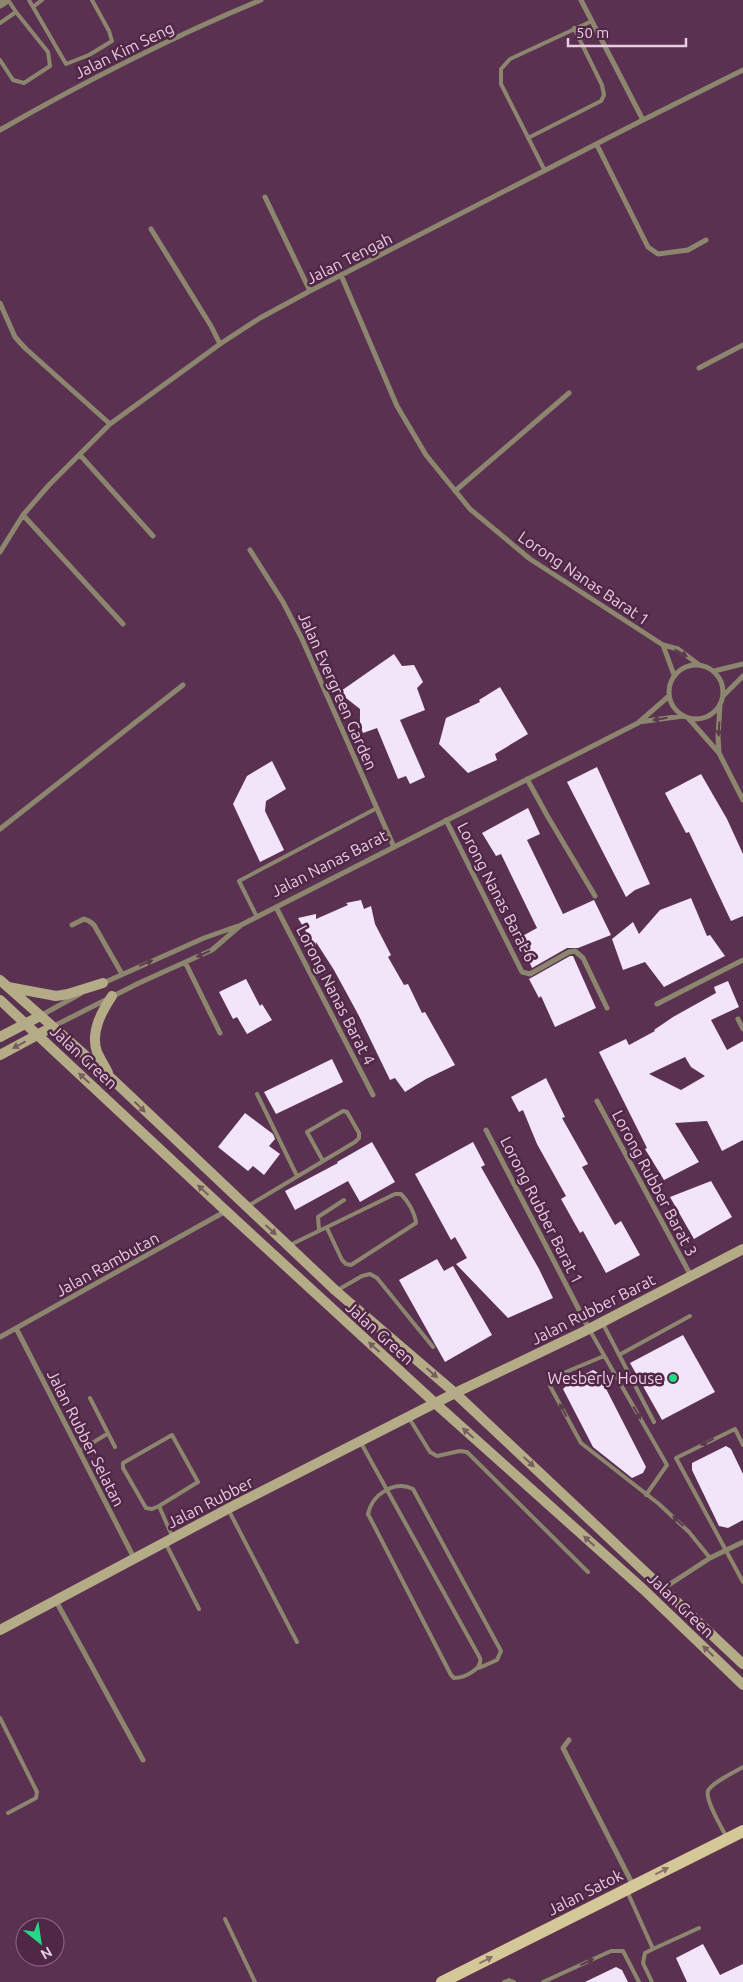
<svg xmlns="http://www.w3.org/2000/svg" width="743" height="1982" font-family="Ubuntu,sans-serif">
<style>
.building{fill:#f3e5f9;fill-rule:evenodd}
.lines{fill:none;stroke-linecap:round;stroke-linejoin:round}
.service{stroke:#8c866f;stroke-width:4}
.minor{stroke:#8c866f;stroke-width:5}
.tertiary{stroke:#8c866f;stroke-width:9}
.secondary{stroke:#b4ac86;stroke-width:10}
.primary{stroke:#d4c898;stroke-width:12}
.oneway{fill:#5c3a4e}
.oneway2{fill:#785c60}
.oneway3{fill:#8b6f6b}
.poi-dot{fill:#25d886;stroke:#502746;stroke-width:2}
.labels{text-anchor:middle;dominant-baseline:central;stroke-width:5;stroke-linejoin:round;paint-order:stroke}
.street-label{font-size:16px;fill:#e7cddf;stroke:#502746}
.poi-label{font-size:16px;fill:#e7cddf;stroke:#502746;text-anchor:end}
</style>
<rect width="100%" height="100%" fill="#5b3151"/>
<path class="building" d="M394,654L402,666L414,665L423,682L417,688L425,710L400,720L425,777L410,784L406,776L398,779L377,728L363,733L360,725V709L346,698L341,691Z
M500,687L528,734L495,754L497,760L468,773L439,744L446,718L480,702L479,700Z
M272,761L286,789L266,801L265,811L284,850L260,862L233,804L247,776Z
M597,767L650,884L635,890L626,897L567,782Z
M701,774L727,819L743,854V916L731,921L689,832L686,833L665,793Z
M528,808L540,834L527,840L563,914L594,900L611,935L578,948H567L532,968L519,938L537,928L501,854L496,856L482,833Z
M691,898L707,936L710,935L725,956L664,987L645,962L623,970L612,939L633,922L639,934L660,910Z
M361,900L364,909L371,906L375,924L391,955L388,957L404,985L408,984L422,1013L425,1012L455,1065L426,1079L405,1092L395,1078L390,1080L359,1016L334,970L316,942L315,947L298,918L316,914V919L348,905L346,903Z
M570,956H573L596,1008L555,1027L541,996L539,998L529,979Z
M246,979L260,1006L262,1004L272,1020L247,1034L237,1017L233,1019L219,992Z
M728,981L739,1007L711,1020L727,1050L743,1041V1140L722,1151L707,1121L675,1123L699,1162L664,1180L645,1149L647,1148L599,1052L626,1039L629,1045L655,1031L654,1030L673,1017L716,993L714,987ZM685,1057L691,1067L705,1076L681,1090L649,1074Z
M332,1059L343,1082L276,1114L264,1092Z
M546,1078L565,1117L562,1118L588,1164L582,1167L615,1225L621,1221L640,1255L606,1273L583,1231L580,1233L561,1199L566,1196L537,1144L523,1110L519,1112L511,1097Z
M245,1113L273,1134L275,1139L269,1146L280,1154L264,1175L253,1166L248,1171L218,1147Z
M372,1142L395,1182L360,1202L348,1181L295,1210L285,1191L338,1163L337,1162Z
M473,1142L485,1165L481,1167L539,1269L553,1298L508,1318L456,1264L467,1258L455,1237L451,1240L415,1174Z
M711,1181L732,1217L694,1239L670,1197Z
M437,1259L444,1271L453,1266L492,1335L445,1362L399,1280Z
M683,1335L715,1392L662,1420L630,1363Z
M593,1370L598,1373L646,1467L643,1473L632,1478L593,1447L563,1389L569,1383Z
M726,1446L731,1449L743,1474V1520L728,1528L719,1526L692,1470V1463Z
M703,1944L720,1975L743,1964V1982H687L676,1958Z
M616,1967L622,1970L628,1982H585Z"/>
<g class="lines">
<path class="service" d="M8,0L16,12
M29,0L66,64L89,55L112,41L109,31L92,0
M33,7L42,0
M0,23L16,12L48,52L50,66L24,83L13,80L0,60
M528,138L601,101L604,95L602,85L574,28
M545,171L501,84V69L510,59L592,21
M257,917L239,881L377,808
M257,1094L297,1176
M248,1206L355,1142L359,1138V1133L347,1112L343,1111L307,1132L323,1161
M319,1230L318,1217L344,1200
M290,1245L395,1194H401C408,1201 415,1213 416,1223L351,1265L346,1264L342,1260L327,1228
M336,1291L362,1276L370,1274L377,1278L433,1347
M602,1322L654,1422
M589,1329L667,1465L646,1495
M619,1355L690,1316
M604,1356L554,1377L550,1386L581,1443L659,1504L689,1532L710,1558
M90,1398L115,1447
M409,1418L430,1452L437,1456L460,1451L467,1452L588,1572
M172,1435L198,1482L159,1506L152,1509L146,1508L123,1468V1463Z
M361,1443L480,1658C483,1669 464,1678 454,1678L451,1675L368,1514C372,1494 395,1480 413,1489L501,1651L497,1660L479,1668
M743,1445L735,1429L676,1458L743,1582
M79,1451L107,1434
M159,1506L173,1538
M228,1509L297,1642
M165,1542L199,1609
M0,1718L37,1792L36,1798L8,1813
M727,1838C722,1828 705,1800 708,1791C711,1783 735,1772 743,1767
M627,1891L653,1949L645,1953L643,1963L652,1982
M225,1919L255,1982
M653,1949L699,1928
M504,1982L509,1980L514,1982
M543,1982L611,1951H623L639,1982"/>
<path class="minor" d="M581,0L643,120
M0,130C84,82 171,37 261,0
M597,145L648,247L658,254L688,250L706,240
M265,197L310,291
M151,229L211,326L220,344
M341,275L397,406L426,455L470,509L530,559L663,645L678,649L698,664
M0,303L15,337L25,348L110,424
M699,368L743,345
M80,455L153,536
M455,491L569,393
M23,515L123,624
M250,550L283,602L302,639L394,847
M0,552L23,515L49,485L110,424L220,344L260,318L310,291L643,120L743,70
M663,645L674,675
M669 692a27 27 0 1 1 54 0a27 27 0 1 1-54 0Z
M714,671L743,664
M723,696L743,676
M689,719L719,753L743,800
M639,722L683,716
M719,753L718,737L720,705
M527,779L548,817L595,896
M446,820L522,972L530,974L569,952L575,951L583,958L607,1008
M0,829L183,685
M276,907L373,1095
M72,925L84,919L89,921L94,925L122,974
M185,962L220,1033
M101,984L204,938L238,926
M657,1004L743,960
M40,1016L80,994
M738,1019L743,1029
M52,1027L139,983L212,950L241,925L638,723L669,696
M597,1101L691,1276
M486,1130L589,1329
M16,1328L134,1558
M0,1337L226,1211
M664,1588L710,1558L743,1542
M56,1601L143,1760
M569,1740L563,1748L633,1885"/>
<path class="tertiary" d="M0,4L6,0"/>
<path class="secondary" d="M0,980L112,1079L336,1291L455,1393L743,1664
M8,987L56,996L68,994L103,983
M0,1000L226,1211L436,1404L643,1589L743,1685
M0,1037L40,1016
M0,1055L52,1027
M108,1073C105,1066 100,1059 97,1052C90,1032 102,1011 112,996
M0,1630L235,1505L455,1393L589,1329L743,1249"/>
<path class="primary" d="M442,1982L743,1831"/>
</g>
<defs><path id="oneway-solid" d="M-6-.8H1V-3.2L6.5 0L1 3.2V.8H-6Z" transform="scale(1.25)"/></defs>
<g class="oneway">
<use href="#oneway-solid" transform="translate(681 653) rotate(30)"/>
<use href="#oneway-solid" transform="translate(660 719) rotate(171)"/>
<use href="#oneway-solid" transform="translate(719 729) rotate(93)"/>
<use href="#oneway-solid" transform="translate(203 954) rotate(156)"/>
<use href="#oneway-solid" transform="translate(146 963) rotate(-23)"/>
<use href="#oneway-solid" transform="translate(563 1410) rotate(-118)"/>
<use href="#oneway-solid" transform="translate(637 1413) rotate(60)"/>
<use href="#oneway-solid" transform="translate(707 1442) rotate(154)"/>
<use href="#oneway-solid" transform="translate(678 1521) rotate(-137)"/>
<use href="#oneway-solid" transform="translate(587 1962) rotate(-25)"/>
</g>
<g class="oneway2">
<use href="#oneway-solid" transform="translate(19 1045) rotate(152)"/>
<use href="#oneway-solid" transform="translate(84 1078) rotate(-137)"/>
<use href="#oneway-solid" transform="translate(140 1107) rotate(44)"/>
<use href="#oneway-solid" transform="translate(203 1190) rotate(-137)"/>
<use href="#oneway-solid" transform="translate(271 1230) rotate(42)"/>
<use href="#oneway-solid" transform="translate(374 1347) rotate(-138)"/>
<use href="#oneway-solid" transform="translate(432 1373) rotate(41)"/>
<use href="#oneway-solid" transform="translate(468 1433) rotate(-138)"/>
<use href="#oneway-solid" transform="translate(529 1462) rotate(43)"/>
<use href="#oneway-solid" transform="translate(589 1541) rotate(-138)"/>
<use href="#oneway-solid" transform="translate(708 1651) rotate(-136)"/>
</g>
<g class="oneway3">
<use href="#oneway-solid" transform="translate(662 1871) rotate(-27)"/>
<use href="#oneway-solid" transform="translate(486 1960) rotate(-27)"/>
</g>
<circle class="poi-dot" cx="673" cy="1378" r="5"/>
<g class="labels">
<g class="street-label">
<text transform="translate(124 50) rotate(-26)">Jalan Kim Seng</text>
<text transform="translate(349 258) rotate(-27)">Jalan Tengah</text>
<text transform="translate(584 578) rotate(34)">Lorong Nanas Barat 1</text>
<text transform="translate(338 691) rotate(66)">Jalan Evergreen Garden</text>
<text transform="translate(329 863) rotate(-27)">Jalan Nanas Barat</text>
<text transform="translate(497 892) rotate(63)">Lorong Nanas Barat 6</text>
<text transform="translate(336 995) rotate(63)">Lorong Nanas Barat 4</text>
<text transform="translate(84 1057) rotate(43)">Jalan Green</text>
<text transform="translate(655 1183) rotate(62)">Lorong Rubber Barat 3</text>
<text transform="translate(542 1210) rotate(63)">Lorong Rubber Barat 1</text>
<text transform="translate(107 1264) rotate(-29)">Jalan Rambutan</text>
<text transform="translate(593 1309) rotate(-27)">Jalan Rubber Barat</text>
<text transform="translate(380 1333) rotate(42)">Jalan Green</text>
<text transform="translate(86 1438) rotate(63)">Jalan Rubber Selatan</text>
<text transform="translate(210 1502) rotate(-27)">Jalan Rubber</text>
<text transform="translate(681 1605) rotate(44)">Jalan Green</text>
<text transform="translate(585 1892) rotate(-27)">Jalan Satok</text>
</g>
<g class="poi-label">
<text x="663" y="1378">Wesberly House</text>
</g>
</g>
<g transform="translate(40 1942) rotate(150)"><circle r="24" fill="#502746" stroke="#8c6983"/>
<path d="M0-4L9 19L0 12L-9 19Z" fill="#25d886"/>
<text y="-8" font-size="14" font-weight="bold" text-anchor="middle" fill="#e7cddf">N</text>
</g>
<path d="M568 38v8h118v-8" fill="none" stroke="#e7cddf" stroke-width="2.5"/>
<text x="576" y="38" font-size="15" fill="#e7cddf" stroke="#502746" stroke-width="4" paint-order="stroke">50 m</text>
</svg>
